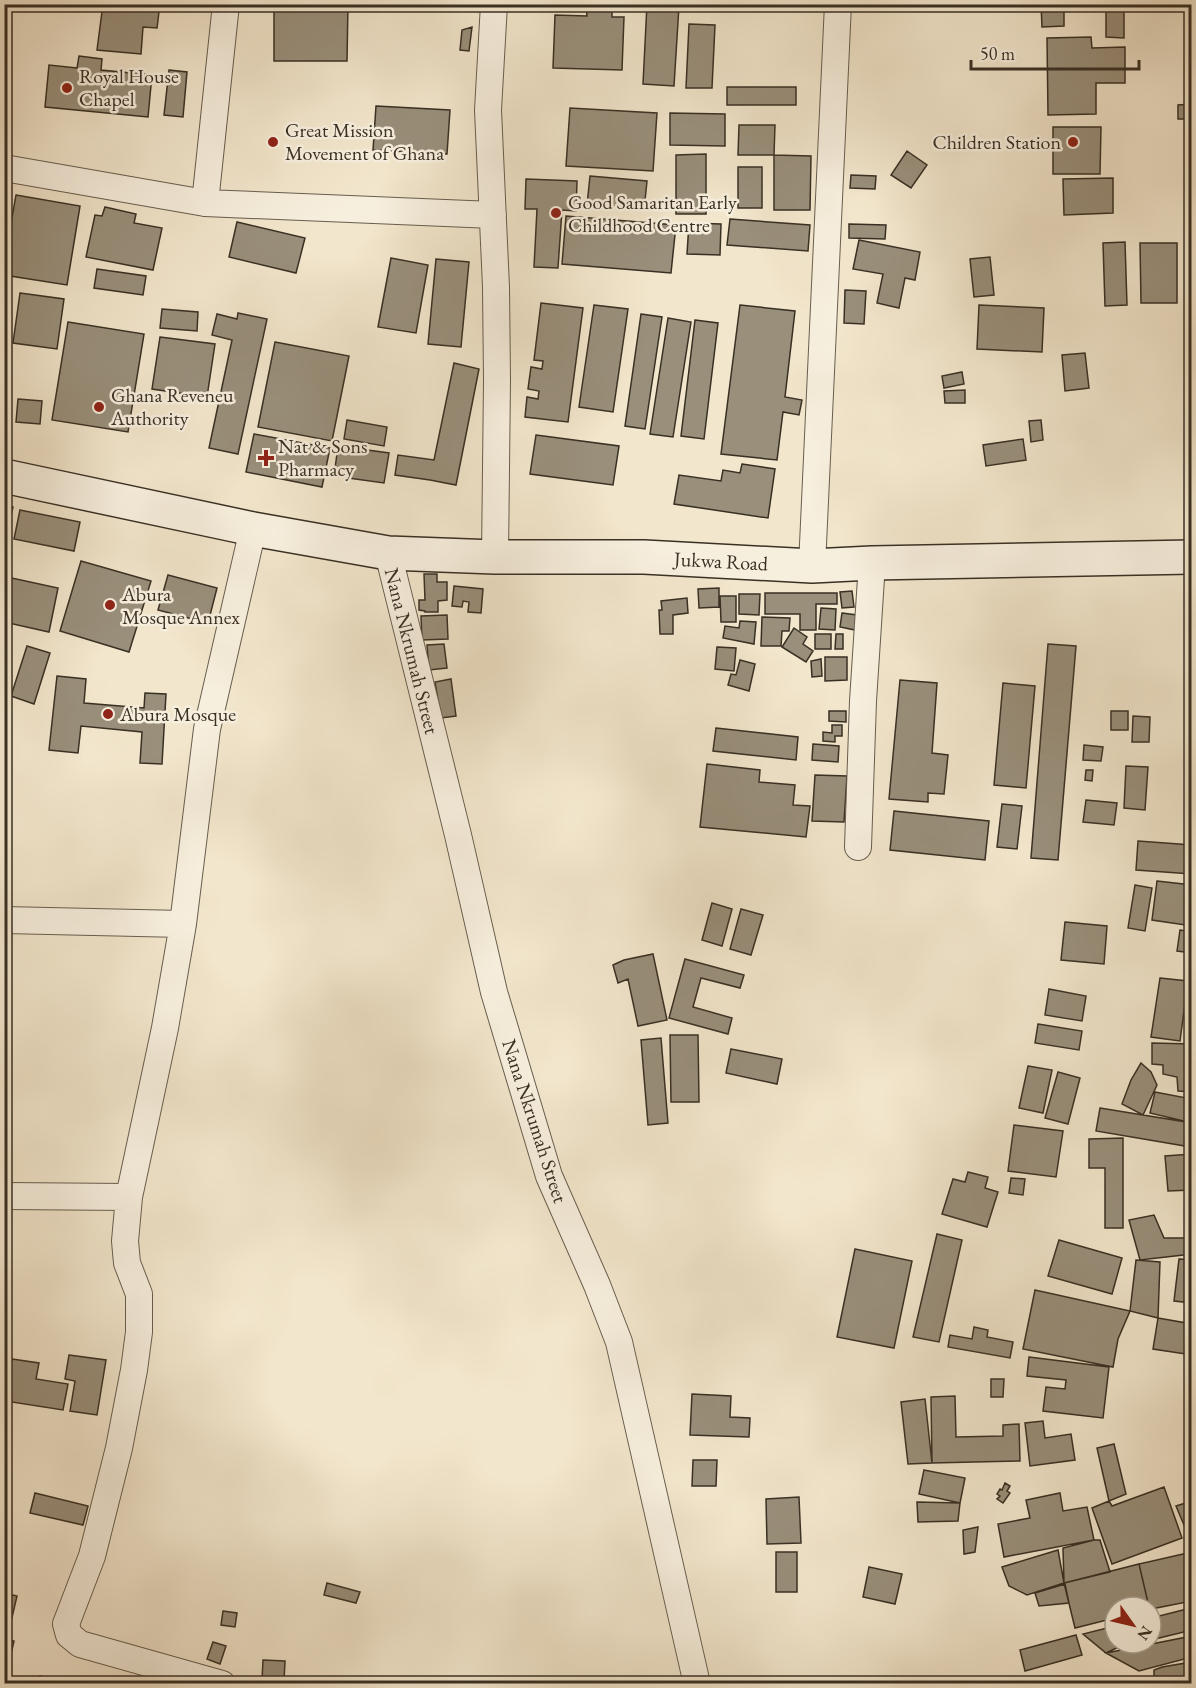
<svg xmlns="http://www.w3.org/2000/svg" width="1196" height="1688" font-family="'EB Garamond',serif">
<style>
.building{fill:#998f7b;stroke:#393024;stroke-width:1.5}
.lines{fill:none;stroke-linecap:round;stroke-linejoin:round}
.street-casing{stroke:#675e4e;stroke-width:28}
.secondary-casing{stroke:#393024;stroke-width:36}
.street{stroke:#f7efde;stroke-width:26}
.secondary{stroke:#f7efde;stroke-width:33}
.poi-dot{fill:#8f2418;stroke:#f7efde;stroke-width:2}
.labels{text-anchor:middle;dominant-baseline:central;stroke-width:5;stroke-linejoin:round;paint-order:stroke}
.poi-label{font-size:20px;fill:#393024;stroke:#f7efde;text-anchor:start}
.street-label{font-size:20px;fill:#393024;stroke:#f7efde}
</style>
<rect width="100%" height="100%" fill="#f2e6cc"/>
<filter id="stains"><feTurbulence type="fractalNoise" baseFrequency=".00333" numOctaves="4"/><feColorMatrix values="0 0 0 0 .2 0 0 0 0 .09 0 0 0 0 .02 0 0 0 .5 -.17"/></filter>
<radialGradient id="worn" r=".72"><stop offset=".6" stop-color="#630" stop-opacity="0"/><stop offset="1" stop-color="#630" stop-opacity=".3"/></radialGradient>
<path class="building" d="M6,4H58L57,10Z
M103,4H160L157,28L143,27L141,54L97,50Z
M274,4H348L347,61H274Z
M612,4V17H624L622,70L553,68L555,15L587,16L586,5Z
M647,4L679,6L674,86L643,84Z
M1041,4H1064V26L1042,27Z
M1106,4H1124V38L1106,37Z
M689,24L715,25L712,88H686Z
M472,27L469,51L460,50L462,30Z
M1091,37L1092,48L1125,47V83H1096V114L1048,115L1047,38Z
M79,56L102,59L101,70L152,75L148,117L45,107L49,65L77,68Z
M169,70L187,72L183,117L164,115Z
M727,87H796V105H727Z
M1192,104V119H1178V105Z
M376,106L450,110L447,154L373,150Z
M570,108L657,113L653,171L566,166Z
M670,113L725,114V146L670,145Z
M739,125H775L774,155H738Z
M1053,127H1101L1100,174H1053Z
M907,151L927,165L911,188L891,175Z
M706,154V214H676V155Z
M774,155L811,156L810,210H774Z
M738,167H762V208H738Z
M851,175L876,176L875,189L850,188Z
M590,176L647,181L644,210L587,205Z
M1113,178V213L1064,215L1063,179Z
M526,179L577,181L576,211L562,210L558,268L534,267L537,209H525Z
M16,195L80,206L67,285L4,275V263Z
M105,207L136,214L134,223L162,228L153,270L86,257L95,215L102,216Z
M566,216L676,225L671,273L562,264Z
M730,219L810,225L808,251L727,245Z
M237,222L305,238L296,273L229,257Z
M689,223L721,224L720,255L687,254Z
M849,224L886,225L885,239L849,238Z
M859,240L920,252L915,280L905,278L899,308L877,303L883,274L853,269Z
M1125,242L1127,305L1105,306L1103,243Z
M1140,243H1177V303H1141Z
M990,257L994,295L974,297L970,259Z
M391,258L428,265L416,333L378,327Z
M436,259L469,262L461,347L428,344Z
M97,269L146,276L143,295L94,288Z
M845,290L866,291L864,324L844,323Z
M20,293L64,299L57,349L13,343Z
M541,303L583,308L568,422L525,417L527,397L538,399L539,391L528,389L531,367L542,369L543,361L534,360Z
M594,305L628,309L613,412L579,407Z
M740,305L795,311L785,397L802,400L799,415L783,412L777,460L721,454Z
M979,305L1044,308L1042,352L977,349Z
M162,309L198,312L197,331L160,328Z
M238,313L267,319L238,454L209,448L232,340L212,335L217,314L237,319Z
M641,314L662,317L645,429L625,426Z
M668,318L691,322L673,437L650,434Z
M695,320L718,323L704,439L681,436Z
M68,322L144,334L128,432L52,420Z
M160,337L215,344L207,397L152,389Z
M275,342L349,356L332,441L258,427Z
M1085,353L1089,388L1065,391L1062,355Z
M454,363L479,369L456,485L430,480L395,475L398,455L434,460Z
M962,372L964,384L944,388L942,376Z
M965,390V403H945L944,391Z
M18,399L42,401L40,424L16,422Z
M347,420L387,427L384,446L344,439Z
M1041,420L1043,440L1031,442L1029,421Z
M254,434L330,448L322,487L246,472Z
M536,435L619,446L613,485L530,474Z
M1023,439L1026,460L986,466L983,445Z
M338,446L389,453L384,483L334,476Z
M742,464L775,469L768,518L674,504L679,475L721,481L723,470L740,473Z
M4,505L13,507L6,536L4,535Z
M20,510L80,522L74,551L14,539Z
M81,561L151,581L129,652L60,631Z
M424,574H437V582H447V600L438,601V612H425V611L419,610V600H425Z
M168,575L217,588L208,623L158,610Z
M7,577L58,588L49,632L4,622V588Z
M454,586L483,589L481,613L468,612L469,602L463,601L462,607L452,606Z
M719,588V607L699,608L698,589Z
M852,591L854,607L842,608L840,592Z
M765,593H837V604H816V630H800V614H765Z
M739,594H760L759,615L739,614Z
M720,596H736V622H721Z
M687,598L688,613L673,615V634H660L659,610H662L661,601Z
M821,608L836,609L835,630L819,629Z
M842,613L857,615L855,630L840,627Z
M447,615L448,639L422,640L421,616Z
M762,617L790,618L789,631H782L781,646H761Z
M740,621L756,622L754,644L723,638L725,626L739,628Z
M794,628L807,637L803,644L813,651L806,662L782,647Z
M815,634H831V649H815Z
M836,634H843V649H835Z
M444,644L447,668L429,670L427,645Z
M1048,644L1076,646L1058,860L1031,858Z
M27,646L50,653L34,704L11,696Z
M717,647L736,648L734,671L715,669Z
M825,657H847V680L825,681Z
M821,659L822,676L812,677L811,661Z
M740,660L755,664L749,691L728,685L731,674L736,675Z
M57,676L86,679L84,703L144,708L145,693L166,694L162,764L140,763L142,732L81,726L78,753L49,750Z
M451,679L456,716L441,718L435,682Z
M900,680L937,683L932,753L948,755L944,794L928,793V802L889,799Z
M1003,683L1035,686L1026,788L994,785Z
M829,711H846V722L829,721Z
M1111,711H1128V730H1111Z
M1133,716L1150,717L1149,742H1132Z
M832,725H842V736H835V742L823,741V732L832,733Z
M716,728L798,737L796,760L713,751Z
M813,744L839,746L838,762L812,760Z
M1084,745L1103,747L1101,761L1083,760Z
M707,764L760,770L759,782L795,785L793,805L810,806L806,837L700,827Z
M1126,766L1148,767L1145,810L1124,808Z
M1086,770H1093L1092,781L1085,780Z
M815,775L847,776L844,822L812,821Z
M1086,800L1117,803L1114,825L1083,822Z
M1002,804L1022,806L1017,849L997,847Z
M894,811L989,821L985,860L890,850Z
M1138,841L1192,845V874L1136,870Z
M1157,881L1192,885V926L1152,920Z
M1135,885L1152,888L1145,931L1128,928Z
M712,903L732,909L722,946L702,940Z
M741,909L763,915L751,955L730,949Z
M1065,922L1107,926L1104,964L1061,960Z
M1180,930L1192,932V953L1177,951Z
M653,954L667,1020L638,1026L628,979L618,983L613,965L624,960Z
M685,959L744,975L740,988L701,978L693,1007L732,1018L728,1034L669,1018Z
M1160,978L1188,981L1180,1041L1151,1037Z
M1049,989L1086,996L1082,1021L1045,1015Z
M1038,1024L1082,1031L1079,1050L1035,1043Z
M670,1035H698L699,1102H671Z
M661,1038L668,1123L648,1125L641,1040Z
M1152,1043L1192,1044V1092L1178,1091L1177,1077L1163,1074V1065L1152,1064Z
M731,1049L782,1059L777,1084L726,1073Z
M1141,1063L1151,1072L1157,1085L1143,1115L1122,1104L1131,1080Z
M1028,1066L1052,1070L1043,1113L1019,1108Z
M1058,1072L1080,1078L1068,1124L1045,1118Z
M1155,1092L1192,1099V1123L1150,1113Z
M1100,1108L1192,1123L1191,1147L1096,1131Z
M1014,1125L1063,1131L1056,1177L1008,1171Z
M1123,1138V1228H1105V1168H1089V1139Z
M1192,1154V1190L1168,1191L1165,1156Z
M968,1172L988,1177L985,1188L998,1192L987,1227L942,1214L953,1179L965,1182Z
M1011,1178L1025,1179L1023,1195L1009,1193Z
M1154,1215L1164,1238H1192V1254L1140,1260L1129,1220Z
M937,1234L962,1240L939,1342L913,1337Z
M1059,1240L1122,1258L1112,1294L1048,1276Z
M855,1249L912,1261L894,1348L837,1337Z
M1179,1259L1192,1260V1303L1174,1301Z
M1136,1260L1160,1262L1158,1318L1130,1311Z
M1035,1290L1130,1311L1118,1339L1113,1367L1023,1349Z
M1158,1318L1192,1324V1355L1153,1349Z
M974,1327L988,1330L987,1337L1013,1342L1010,1358L948,1347L950,1335L972,1339Z
M69,1355L106,1360L97,1415L70,1411L75,1381L65,1379Z
M1029,1357L1109,1367L1103,1418L1043,1411L1046,1387L1065,1389L1066,1380L1027,1376Z
M12,1359L39,1363L36,1379L68,1384L63,1410L5,1401Z
M991,1379H1004L1003,1397H991Z
M692,1394L731,1396L730,1417L750,1418L749,1437L690,1435Z
M955,1396L956,1437L1003,1436V1425L1019,1424L1020,1461L932,1463L931,1397Z
M925,1399L932,1463L908,1464L901,1402Z
M1043,1421L1045,1438L1071,1434L1075,1460L1030,1466L1025,1423Z
M1114,1444L1126,1494L1109,1501L1097,1448Z
M693,1460H717L716,1486H692Z
M924,1470L965,1478L960,1503L919,1494Z
M1005,1483L1010,1486L1007,1491L1010,1493L1003,1503L997,1499L1000,1496L997,1494L1000,1489L1002,1490Z
M1164,1487L1182,1538L1112,1564L1092,1508L1109,1501L1112,1506Z
M35,1493L88,1506L83,1525L30,1513Z
M1060,1493L1063,1511L1087,1507L1094,1540L1004,1557L998,1524L1030,1518L1026,1500Z
M799,1497L801,1543L767,1544L766,1499Z
M1192,1501V1522L1184,1525L1176,1506Z
M917,1502L960,1503L958,1521L918,1522Z
M978,1527L975,1552L964,1554L963,1530Z
M1094,1540H1100L1110,1572L1064,1583L1063,1548Z
M1058,1550L1064,1583L1027,1595L1009,1586L1002,1567Z
M776,1552H797V1592H776Z
M1192,1552V1601L1151,1609V1607H1149L1139,1564Z
M1139,1564L1149,1607H1115V1618L1075,1628L1064,1583Z
M869,1567L902,1574L895,1604L863,1597Z
M327,1583L360,1592L356,1603L324,1595Z
M1065,1584L1069,1603L1039,1606L1035,1593Z
M4,1593L17,1596L10,1626L4,1625Z
M1191,1608L1192,1630L1151,1640V1618Z
M223,1611L237,1613L235,1627L221,1625Z
M1115,1626V1643H1127L1106,1653L1083,1634Z
M1076,1635L1082,1655L1025,1671L1020,1650Z
M1192,1636V1657L1139,1671L1106,1653Z
M4,1639L14,1641L7,1671L4,1670Z
M213,1642L226,1646L220,1664L207,1659Z
M263,1660L285,1661L284,1681L262,1680Z
M1192,1662V1684L1154,1683V1670L1162,1667Z
M40,1676L76,1684H38Z"/>
<g class="lines">
<g class="street-casing">
<path id="street" d="M494,4L488,110L496,287L497,380L495,557
M4,168L205,203L493,215
M205,203L226,4
M388,553L458,835L494,992L549,1176L597,1285L619,1342L697,1684
M812,566L838,4
M858,847L863,701L872,563
M4,920L183,924
M4,1196L129,1197
M222,1684L80,1644L69,1635L66,1624L92,1556L119,1448L134,1370L139,1332V1294L127,1263L125,1241L129,1197L165,1028L183,924L207,729L253,529"/>
</g>
<g class="secondary-casing">
<path id="secondary" d="M4,476L253,529L388,553L495,557H644L812,566L872,563L1192,557"/>
</g>
<use href="#street" class="street"/>
<use href="#secondary" class="secondary"/>
</g>
<g class="poi-dot">
<circle cx="67" cy="88" r="6"/>
<circle cx="273" cy="142" r="6"/>
<circle cx="1073" cy="142" r="6"/>
<circle cx="556" cy="213" r="6"/>
<circle cx="99" cy="407" r="6"/>
<path d="M263 449h6v6h6v6h-6v6h-6v-6h-6v-6h6z"/>
<circle cx="110" cy="605" r="6"/>
<circle cx="108" cy="714" r="6"/>
</g>
<g class="labels">
<g class="poi-label">
<text x="79" y="76">Royal House<tspan x="79" dy="23">Chapel</tspan></text>
<text x="285" y="130">Great Mission<tspan x="285" dy="23">Movement of Ghana</tspan></text>
<text x="1061" y="142" text-anchor="end">Children Station</text>
<text x="568" y="202">Good Samaritan Early<tspan x="568" dy="23">Childhood Centre</tspan></text>
<text x="111" y="395">Ghana Reveneu<tspan x="111" dy="23">Authority</tspan></text>
<text x="278" y="446">Nat &amp; Sons<tspan x="278" dy="23">Pharmacy</tspan></text>
<text x="122" y="594">Abura<tspan x="122" dy="23">Mosque Annex</tspan></text>
<text x="120" y="714">Abura Mosque</text>
</g>
<g class="street-label">
<text transform="translate(721 561) rotate(3)">Jukwa Road</text>
<text transform="translate(412 651) rotate(76)">Nana Nkrumah Street</text>
<text transform="translate(535 1121) rotate(72)">Nana Nkrumah Street</text>
</g>
</g>
<rect width="1196" height="1688" fill="none" stroke="#f2e6cc" stroke-width="24"/>
<rect x="6" y="6" width="1184" height="1676" fill="none" stroke="#393024" stroke-width="3"/>
<rect x="12" y="12" width="1172" height="1664" fill="none" stroke="#393024" stroke-width="1.5"/>
<g transform="translate(1133 1625) rotate(124)"><circle r="28" fill="#f7efde" stroke="#aba394" stroke-width="1.5"/>
<path d="M0-4.5L10 22L0 15L-10 22Z" fill="#8f2418"/>
<text y="-9" font-size="16" font-weight="bold" text-anchor="middle" fill="#393024">N</text>
</g>
<path d="M971 60v9h168v-9" fill="none" stroke="#393024" stroke-width="3"/>
<text x="980" y="60" font-size="18" fill="#393024" stroke="#f7efde" stroke-width="4.5" paint-order="stroke">50 m</text>
<rect width="100%" height="100%" filter="url(#stains)"/>
<rect width="100%" height="100%" fill="url(#worn)"/>
</svg>
